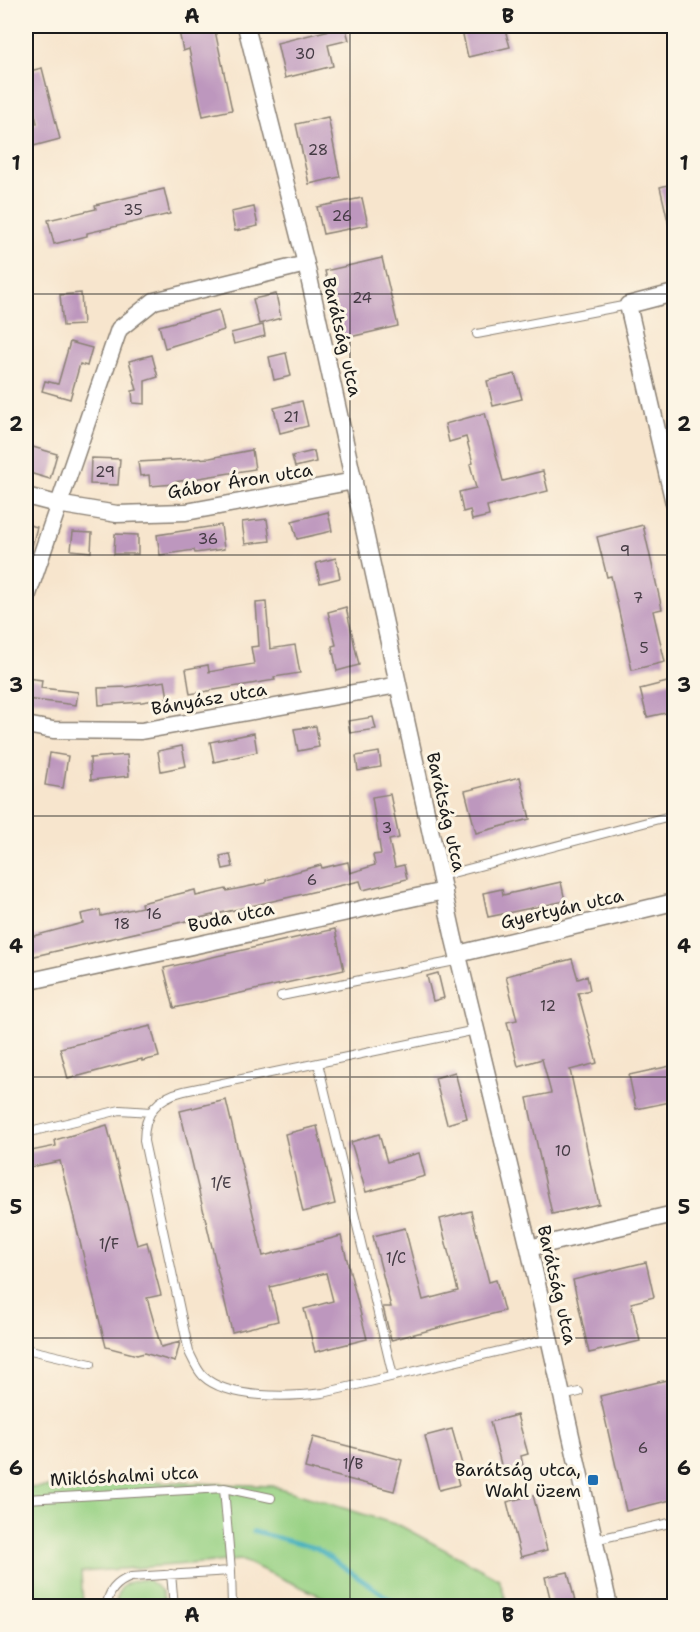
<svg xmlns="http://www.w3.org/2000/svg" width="700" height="1632" font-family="'Shantell Sans',sans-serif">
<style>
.green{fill:#99d285;stroke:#5a7750;stroke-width:1.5}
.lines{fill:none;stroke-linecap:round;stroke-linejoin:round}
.stream{stroke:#41afbe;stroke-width:4}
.building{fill:#bd97be}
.service-casing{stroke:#8a8074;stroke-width:10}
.minor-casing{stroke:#8a8074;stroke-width:19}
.service{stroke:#fff;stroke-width:8}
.minor{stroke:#fff;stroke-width:16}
.grid{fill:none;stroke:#1c1c1c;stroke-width:1.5;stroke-opacity:0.55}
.poi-dot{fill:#1f6fb2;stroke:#fcf5e5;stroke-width:2}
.labels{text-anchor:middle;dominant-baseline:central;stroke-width:6;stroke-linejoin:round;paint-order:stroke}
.number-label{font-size:15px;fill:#443b44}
.street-label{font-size:18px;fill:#1c1c1c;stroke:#fcf5e5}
.poi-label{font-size:18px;fill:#1c1c1c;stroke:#fcf5e5;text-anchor:end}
.neatline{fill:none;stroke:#1c1c1c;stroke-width:2}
.grid-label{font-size:20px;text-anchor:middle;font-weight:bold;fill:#1c1c1c}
</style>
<rect width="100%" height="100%" fill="#fcf5e5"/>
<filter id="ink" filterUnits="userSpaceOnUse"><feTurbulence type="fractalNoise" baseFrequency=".0167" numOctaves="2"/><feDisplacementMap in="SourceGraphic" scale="12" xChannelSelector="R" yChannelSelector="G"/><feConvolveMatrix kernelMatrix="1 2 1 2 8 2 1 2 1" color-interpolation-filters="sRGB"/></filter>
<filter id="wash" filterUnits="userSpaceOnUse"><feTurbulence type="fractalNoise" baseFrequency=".008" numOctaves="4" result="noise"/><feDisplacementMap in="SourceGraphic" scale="24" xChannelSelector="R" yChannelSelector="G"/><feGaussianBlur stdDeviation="1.35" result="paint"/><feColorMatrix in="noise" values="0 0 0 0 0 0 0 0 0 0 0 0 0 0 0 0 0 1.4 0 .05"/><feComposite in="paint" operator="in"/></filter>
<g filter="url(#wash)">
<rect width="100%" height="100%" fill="#f7e5cd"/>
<path class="green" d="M137,1481L273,1486L401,1526L499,1579L508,1606H343L241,1560L81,1572L83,1606H26V1488Z
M147,1579L162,1591L166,1606H116C117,1584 127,1581 147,1579Z"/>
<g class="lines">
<path class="stream" d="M253,1531L316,1548L400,1606"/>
</g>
<g id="blocks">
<path class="building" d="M178,26H214L232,110L203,116L189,49L183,51Z
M329,26H345L349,40L328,45L333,66L285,78L277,43L330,30Z
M461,26H504L510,47L468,57Z
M42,68L60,139L26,148V125L37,123L26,80V72Z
M328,117L340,177L309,184L296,124Z
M675,183V229L670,230L660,187Z
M164,189L170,214L87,233V236L54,244L48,220L96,209L95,205Z
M362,198L368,225L323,234L317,207Z
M254,207L258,226L235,231L231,212Z
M382,258L398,326L341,339L325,271Z
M81,293L83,325L63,326L60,295Z
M276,294L281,318L259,324L253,299Z
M219,310L224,330L165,348L159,326Z
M263,325L265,336L234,344L231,333Z
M70,342L92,348L87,366L80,364L70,399L42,391L45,381L58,384Z
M286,353L291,376L274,380L269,357Z
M152,355L158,377L145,381V404L133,403L132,391L137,390L129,361Z
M515,374L522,399L493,406L487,381Z
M302,401L308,426L280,433L274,408Z
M485,413L503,481L543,471L548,491L487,506L489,516L472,520L470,510L463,512L459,492L476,488L470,464L473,463L466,437L449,442L445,424Z
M26,445L57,454L50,479L26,472Z
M252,450L255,469L175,482V484L150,486L149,475L140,476L138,462L210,458Z
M314,451L316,462L295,467L292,456Z
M91,458L120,459L118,485L90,484Z
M328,512L332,531L297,539L292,521Z
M267,519L270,541L245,544L242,522Z
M26,524L37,527L29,558H26Z
M221,525L224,549L195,553L194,550L160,555L157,535Z
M643,525L662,609L653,611L665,662L632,670L611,576L607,577L597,537Z
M73,532L92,533L91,552L71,550Z
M115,534L138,535V554H114Z
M336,558L340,578L320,583L316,563Z
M266,602L270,649L295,645L300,673L274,677L275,680L190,694L186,669L208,665L209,672L254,664L251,647L259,646L256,603Z
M346,607L359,665L337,671L332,646L336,645L328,612Z
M26,678L42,680L41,688L78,692L76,705L26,699Z
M675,680V711L647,717L640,689Z
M165,681L168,698L142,702L99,705L98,688L128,687Z
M373,717L376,729L350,733L348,721Z
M316,726L319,747L298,751L294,729Z
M254,733L257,752L214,762L210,742Z
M182,746L186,766L161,771L158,751Z
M379,752L381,767L358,771L356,756Z
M50,753L68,756L63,788L45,785Z
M127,755L129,776L91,780L90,758Z
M520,777L530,819L476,833L465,791Z
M390,794L399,838L389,840L395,867L404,865L407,879L363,890L360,881L26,958V938L83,923L81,914L100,910L101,916L142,907L141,903L195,890L196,896L226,889L227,891L266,883V880L321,865L322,868L348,862L350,873L375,865L373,855L381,854L372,797Z
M230,854L233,867L223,869L220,856Z
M561,882L565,901L488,917L483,893L502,889L503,895Z
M335,929L344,970L174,1008L164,968Z
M572,959L578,979L587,976L590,990L578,993L597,1063L570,1070L599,1204L552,1214L527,1098L551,1093L542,1059L518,1066L507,1022L517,1020L506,976Z
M438,973L444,998L433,1001L427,976Z
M151,1026L159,1057L142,1061V1059L68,1079L60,1048Z
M675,1065V1101L636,1109L629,1075Z
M455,1072L467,1118L447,1124L435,1078Z
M226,1100L263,1256L341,1236L367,1339L315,1352L304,1309L333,1301L326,1273L270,1287L278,1321L232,1332L180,1111Z
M107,1125L137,1245L147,1242L161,1295L147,1298L161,1347L180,1342L175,1362L144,1353L137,1355L106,1347L60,1161L26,1168V1152L56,1146L55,1140Z
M317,1126L335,1204L303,1212L285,1134Z
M379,1134L387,1162L419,1153L425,1176L366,1192L351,1142Z
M471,1211L489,1282L496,1280L504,1311L391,1340L383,1307H391L373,1236L405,1228L423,1300L458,1291L440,1219Z
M646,1262L654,1297L631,1303L640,1341L589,1353L573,1280Z
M675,1378V1499L626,1511L600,1396Z
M517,1415L528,1454L521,1456L524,1471L504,1476L490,1422Z
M452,1429L463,1468L455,1470L459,1485L439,1490L425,1436Z
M313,1437L402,1460L394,1491L305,1468Z
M533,1495L547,1550L521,1557L507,1502Z
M568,1572L576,1606H552L545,1577Z"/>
</g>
</g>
<g filter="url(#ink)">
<use href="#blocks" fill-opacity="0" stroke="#8a8074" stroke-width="1.5"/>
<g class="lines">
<g class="service-casing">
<path id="service" d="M477,334L628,305
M441,876L674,815
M281,996L460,960
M476,1030L184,1091C157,1097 144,1113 144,1141L189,1352C193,1360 197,1370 203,1376C228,1400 291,1397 323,1393L550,1339
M318,1063L393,1376
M26,1133L120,1110L151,1112
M26,1349L91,1364
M562,1396L579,1392
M26,1499L224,1488L271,1498
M594,1540L674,1522
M231,1571L232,1606
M171,1574L174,1606
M107,1606C108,1591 117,1582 131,1577L231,1571L224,1488"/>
</g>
<g class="minor-casing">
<path id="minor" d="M246,26L306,264L454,939L529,1248L609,1606
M674,293L628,305L674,503
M26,496L57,504L117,514L186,512L354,481
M26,600L119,329L154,301L306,264
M26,725L53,730L141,731L398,685
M458,954L674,902
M26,982L444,891
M529,1248L674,1214"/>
</g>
<use href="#service" class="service"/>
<use href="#minor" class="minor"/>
</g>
</g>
<path class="grid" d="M350,26V1606M26,294H674M26,555H674M26,816H674M26,1077H674M26,1338H674"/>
<rect class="poi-dot" x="587" y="1474" width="12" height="12" rx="3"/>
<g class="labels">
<g class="number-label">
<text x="305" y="54">30</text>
<text x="318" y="150">28</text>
<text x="133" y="210">35</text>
<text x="342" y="216">26</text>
<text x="362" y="298">24</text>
<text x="291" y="417">21</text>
<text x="105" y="472">29</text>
<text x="208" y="539">36</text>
<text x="625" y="551">9</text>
<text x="638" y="598">7</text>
<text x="644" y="648">5</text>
<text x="387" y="828">3</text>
<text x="312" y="880">6</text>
<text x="154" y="914">16</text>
<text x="122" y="924">18</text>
<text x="548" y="1006">12</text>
<text x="563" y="1151">10</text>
<text x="221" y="1183">1/E</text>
<text x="109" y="1244">1/F</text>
<text x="396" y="1258">1/C</text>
<text x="643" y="1448">6</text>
<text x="353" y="1464">1/B</text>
</g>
<g class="street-label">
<text transform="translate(342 337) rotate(77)">Barátság utca</text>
<text transform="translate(240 481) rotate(-9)">Gábor Áron utca</text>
<text transform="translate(209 699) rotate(-10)">Bányász utca</text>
<text transform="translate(446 812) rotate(77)">Barátság utca</text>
<text transform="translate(562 909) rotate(-13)">Gyertyán utca</text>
<text transform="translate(231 917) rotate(-12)">Buda utca</text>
<text transform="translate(557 1285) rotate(77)">Barátság utca</text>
<text transform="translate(124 1476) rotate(-3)">Miklóshalmi utca</text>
</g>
<g class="poi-label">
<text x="581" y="1470">Barátság utca,<tspan x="581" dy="21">Wahl üzem</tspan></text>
</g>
</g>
<rect width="700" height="1632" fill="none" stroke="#fcf5e5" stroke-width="66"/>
<rect x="33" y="33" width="634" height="1566" class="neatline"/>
<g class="grid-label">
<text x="192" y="23">A</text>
<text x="508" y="23">B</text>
<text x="16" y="170">1</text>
<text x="684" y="170">1</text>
<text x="16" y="431">2</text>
<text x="684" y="431">2</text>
<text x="16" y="692">3</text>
<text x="684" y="692">3</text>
<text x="16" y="953">4</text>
<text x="684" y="953">4</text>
<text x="16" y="1214">5</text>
<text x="684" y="1214">5</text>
<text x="16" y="1475">6</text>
<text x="684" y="1475">6</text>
<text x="192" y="1622">A</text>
<text x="508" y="1622">B</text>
</g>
</svg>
